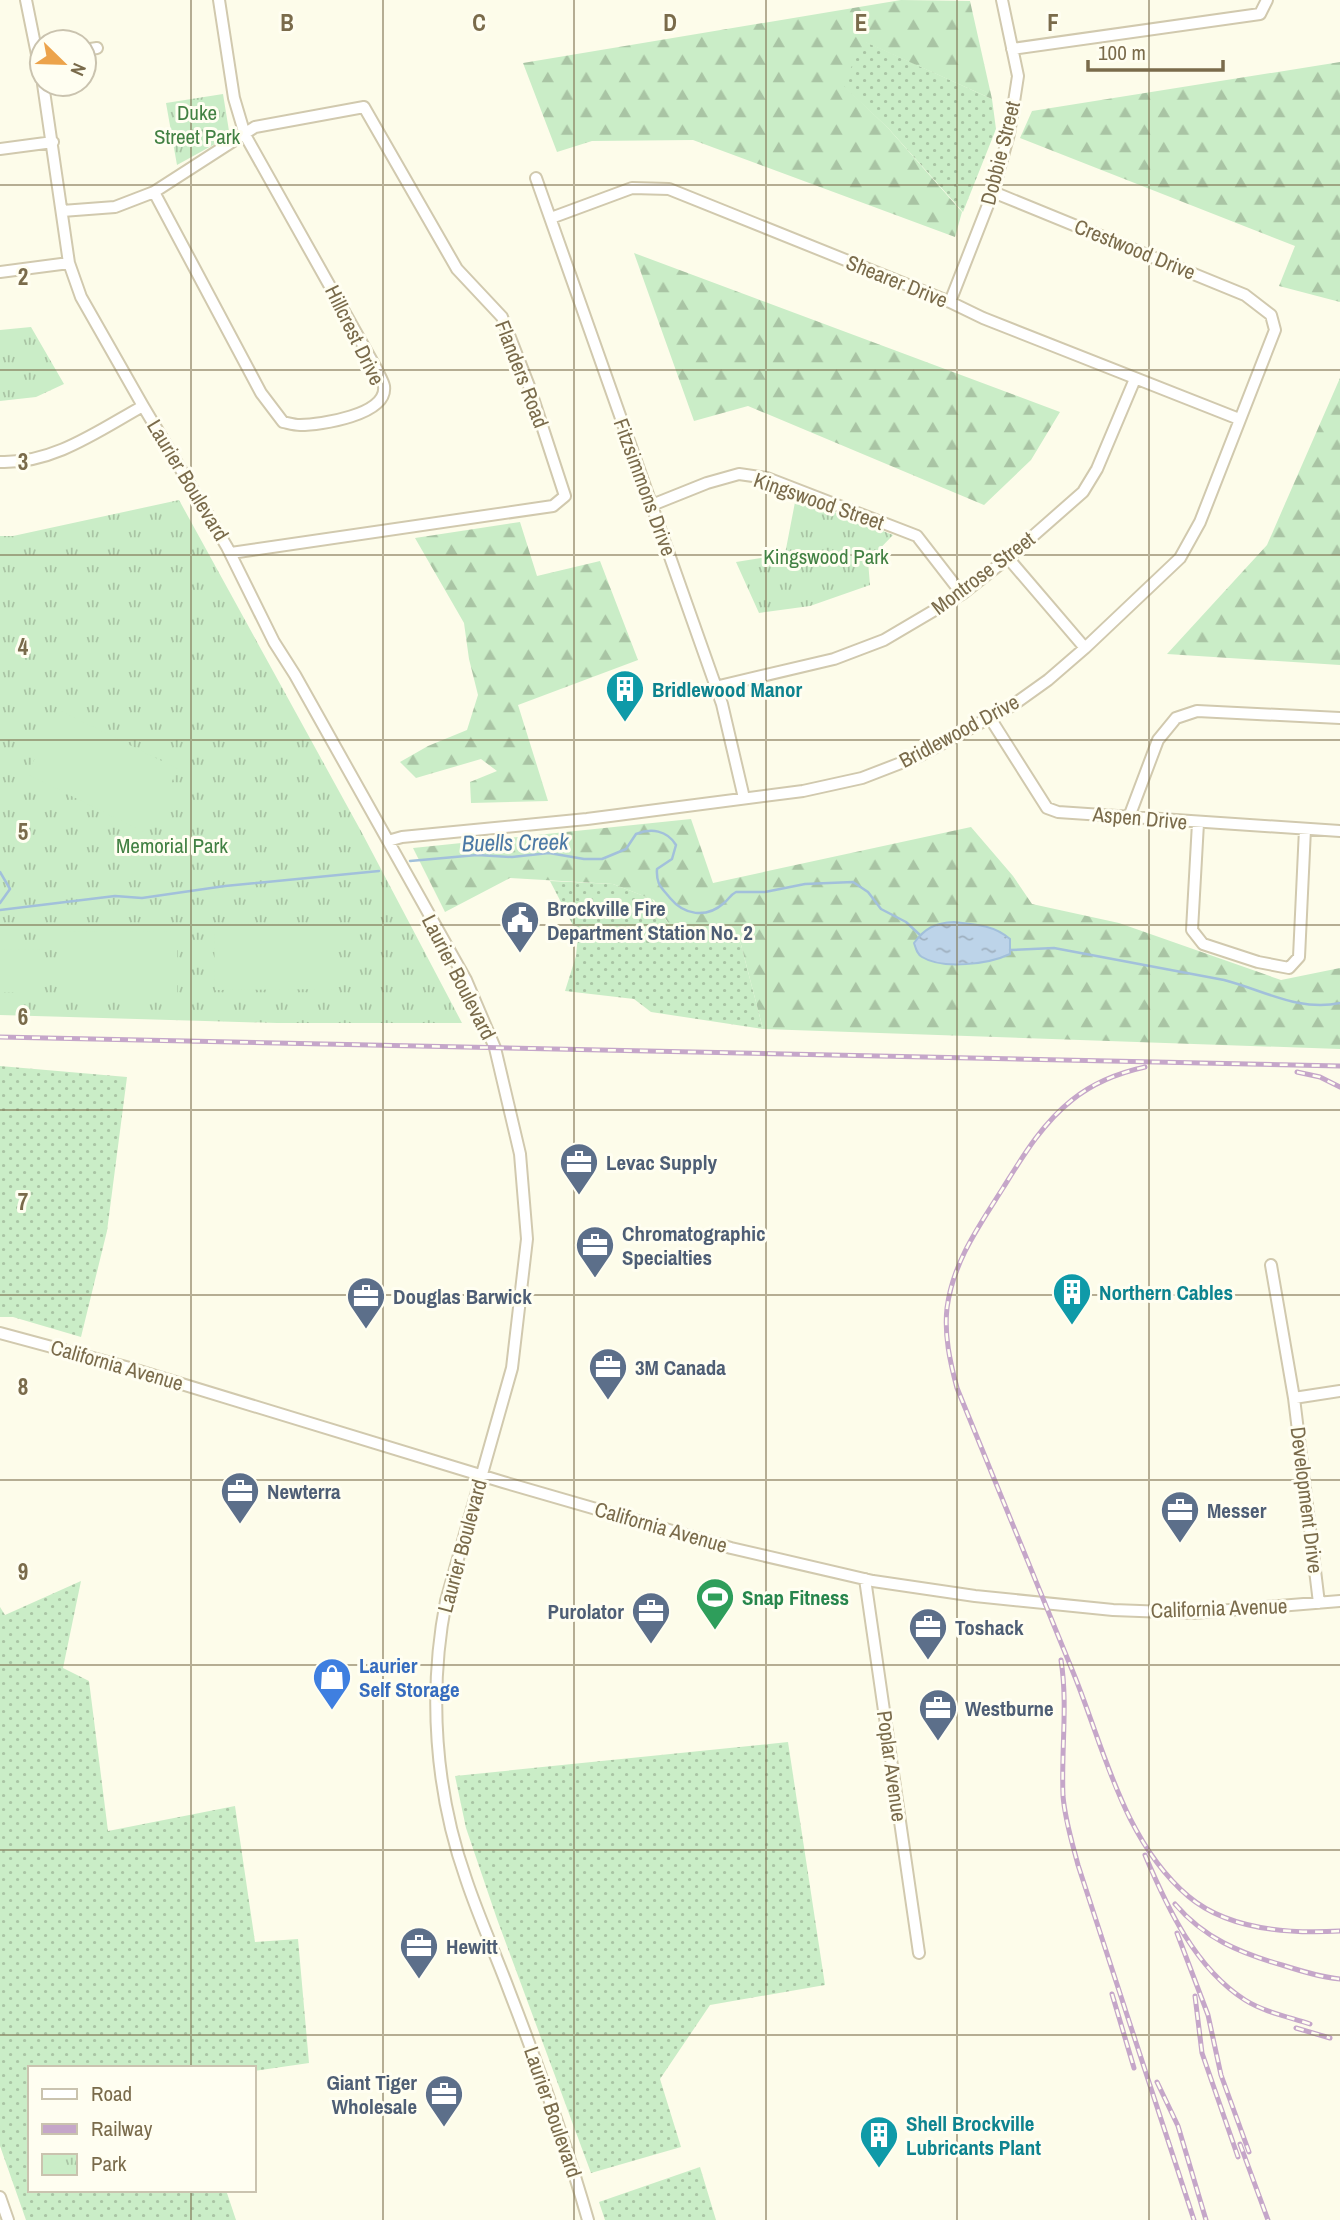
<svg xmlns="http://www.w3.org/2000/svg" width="1340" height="2220" font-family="'Archivo Narrow',sans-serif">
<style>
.grass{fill:url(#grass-dots)}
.forest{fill:url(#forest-firs)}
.park{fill:url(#park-tufts)}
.garden{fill:#caedc7}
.water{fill:url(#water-ripples);stroke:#a2c0db;stroke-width:2}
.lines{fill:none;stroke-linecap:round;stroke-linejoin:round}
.stream{stroke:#a2c0db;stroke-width:2.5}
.minor-casing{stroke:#d1c9ae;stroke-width:14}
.minor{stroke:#fff;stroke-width:10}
.rail-casing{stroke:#c5a6c9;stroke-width:5}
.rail{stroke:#fffef1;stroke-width:2.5;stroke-dasharray:8;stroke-linecap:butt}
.grid{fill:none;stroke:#7a6b4b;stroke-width:2;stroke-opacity:0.55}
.labels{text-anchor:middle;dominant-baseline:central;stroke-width:6;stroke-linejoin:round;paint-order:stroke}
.park-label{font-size:21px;fill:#428143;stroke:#fffef1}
.street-label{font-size:21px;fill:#7a6b4b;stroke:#fffef1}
.culture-label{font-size:21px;font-weight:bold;fill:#0d838f;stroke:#fffef1;text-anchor:start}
.service-label{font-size:21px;font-weight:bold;fill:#4e5e75;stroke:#fffef1;text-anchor:start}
.leisure-label{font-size:21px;font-weight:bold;fill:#27864d;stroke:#fffef1;text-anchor:start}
.shop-label{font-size:21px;font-weight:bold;fill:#366cbe;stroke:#fffef1;text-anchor:start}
.water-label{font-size:23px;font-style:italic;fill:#4c79a5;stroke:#fffef1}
.grid-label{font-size:23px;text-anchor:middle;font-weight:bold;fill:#7a6b4b;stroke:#fffef1;stroke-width:6;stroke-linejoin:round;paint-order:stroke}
</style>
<defs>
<pattern id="grass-dots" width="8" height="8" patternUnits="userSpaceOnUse" patternTransform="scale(1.75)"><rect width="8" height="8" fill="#caedc7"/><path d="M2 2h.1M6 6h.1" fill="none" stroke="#a9c4a4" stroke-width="1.8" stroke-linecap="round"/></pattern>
<pattern id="forest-firs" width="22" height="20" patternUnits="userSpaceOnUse" patternTransform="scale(1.75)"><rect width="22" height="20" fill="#caedc7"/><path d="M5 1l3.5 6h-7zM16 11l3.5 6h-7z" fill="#a9c4a4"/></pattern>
<pattern id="park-tufts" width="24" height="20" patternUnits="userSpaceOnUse" patternTransform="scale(1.75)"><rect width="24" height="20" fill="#caedc7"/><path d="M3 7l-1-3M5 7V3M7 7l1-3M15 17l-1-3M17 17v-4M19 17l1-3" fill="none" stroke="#a9c4a4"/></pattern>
<pattern id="water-ripples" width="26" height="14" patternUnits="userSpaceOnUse" patternTransform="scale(1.75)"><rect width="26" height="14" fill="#bdd4e9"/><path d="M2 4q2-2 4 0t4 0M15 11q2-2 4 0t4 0" fill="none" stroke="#9fb0bf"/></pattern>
</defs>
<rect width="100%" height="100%" fill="#fdfcea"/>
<path class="grass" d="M864,41L992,99L996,129L963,212L888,128L841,84Z
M550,881L613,884L652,899L672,929L739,937L763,1029L651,1012L634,999L565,991L576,956L578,935Z
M0,1066L127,1077L107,1231L81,1337L13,1317H0Z
M81,1581L63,1668L89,1681L108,1831L235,1806L255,1942L298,1939L309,2063L254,2071V2068H30V2190H226L236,2220H26L0,2146V1607L5,1615Z
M788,1742L825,1985L710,2005L660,2079L681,2147L591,2173L497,1919L466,1828L455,1776Z
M700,2167L716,2220H605L599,2202Z"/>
<path class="forest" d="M901,0L970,1L992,99L865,42L842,84L888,128L962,212L955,237L693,140L592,141L557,152L523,63Z
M1340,62V302L1279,286L1295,246L1020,138L1032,111Z
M634,253L1060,412L1031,460L984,505L748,406L694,421Z
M1340,378V665L1167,654L1267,545Z
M520,522L537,576L600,561L638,660L518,705L548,801L471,803L470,782L497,771L481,759L416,778L400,762L428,746L467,730L478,695L469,659L464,623L415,538Z
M691,819L713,883L971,827L1013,876L1032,904L1119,923L1281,980L1340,968V1049L763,1029L739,937L672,929L654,900L613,884L510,878L445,912L413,848Z"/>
<path class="park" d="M223,94L229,131L224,139L177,165L166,103Z
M31,327L64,384L36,397L0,401V330Z
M796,497L893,535L868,561L870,585L810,606L759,613L736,562L785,554Z
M179,500L362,833L462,1023H277L0,1015V536H13Z"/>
<path class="garden" d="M59,710L178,769L146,833L27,774Z
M337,923V989L215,990L214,924Z
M177,931V993H63V932Z
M44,949V992H0V950Z"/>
<path class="water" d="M954,922C974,924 994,925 1010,939V954C989,964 943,970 922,957C917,954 916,949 914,943C925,928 935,923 954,922Z"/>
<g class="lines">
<path class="stream" d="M410,861L477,855L512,857L549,853L584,859H602L626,849L636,834C651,828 667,830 676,845L672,859L657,869C656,884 661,887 670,898C684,915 706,919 724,903C729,899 730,895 736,892H765L805,884L853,882L868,892L881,909L906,922L920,935
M0,872L10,889L0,903
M0,910L115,896L142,898L225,886L379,871
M1010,950L1054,948L1224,980C1263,990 1299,1012 1340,1003"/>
<g class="minor-casing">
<path id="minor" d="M26,0L42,79
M1012,49L1260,14L1267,0
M84,50L97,48
M43,84L69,263L81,297L143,406L227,547L274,642L295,675L466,980L495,1048L520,1154L527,1239L512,1368L446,1601C428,1693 435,1791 466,1879C479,1918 496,1955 510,1993C539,2068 566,2143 588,2220
M0,149L53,142
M536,178L722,704L744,798
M154,192L261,393L283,422C288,423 294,425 300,425C320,425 388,415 384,386C383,381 379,375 377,370L245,135L234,98L219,0
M62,211L115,207L154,192L255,127L364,107L457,269L502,317L529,386L565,496L553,506L231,553
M551,218L632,188L669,189L950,302L983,318L1239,419
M0,272L69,263
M950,302L993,192L1009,134L1018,76L1002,0
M0,462C53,464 98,431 143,406
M652,505L707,483L739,474L767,478L917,536L962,594
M1008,558L1085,648
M715,687L834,659L884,640L962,594L1008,558L1083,492L1097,469L1135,379
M990,718L1047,808L1058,812L1340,831
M1129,817L1158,740L1176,718L1197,711L1340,718
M1198,823L1192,930L1203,944L1258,962L1289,968L1299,957L1305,829
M388,841L402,837L587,819L803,791L862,778L919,756L1013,705L1048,680L1085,648L1180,558L1200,522L1275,330L1271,315L1245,295L993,192
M1271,1265L1294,1398L1319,1603
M0,1333L126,1367L503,1482L731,1548L873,1581L975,1596L1113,1610L1193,1613L1340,1601
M1294,1398L1340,1391
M865,1579L919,1953
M0,2197L8,2220"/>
</g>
<use href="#minor" class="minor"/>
<g class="rail-casing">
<path id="rail" d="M0,1037L1340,1066
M1145,1067C1118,1073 1093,1083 1072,1100C1042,1124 1023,1156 1003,1188C979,1226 953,1262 947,1308C944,1335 950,1362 957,1388C996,1484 1036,1581 1075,1677C1105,1752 1124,1841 1188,1896C1228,1930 1290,1934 1340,1931
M1297,1072L1320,1077L1340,1087
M1061,1660C1068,1705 1061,1750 1063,1796C1065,1820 1072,1842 1078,1865L1194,2220
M1145,1855C1167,1907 1195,1968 1245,2000C1264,2012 1289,2017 1310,2024
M1175,1904C1204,1938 1240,1953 1282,1965C1301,1971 1320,1977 1340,1979
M1177,1933L1208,2015L1221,2075L1249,2152
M1112,1994L1134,2068
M1195,1996L1202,2053L1238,2157
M1296,2028L1330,2038
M1157,2082L1178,2126L1206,2220
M1240,2144L1268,2220"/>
</g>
<use href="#rail" class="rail"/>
</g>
<path class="grid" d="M191,0V2068M383,0V2220M574,0V2220M766,0V2220M957,0V2220M1149,0V2220M0,185H1340M0,370H1340M0,555H1340M0,740H1340M0,925H1340M0,1110H1340M0,1295H1340M0,1480H1340M0,1665H1340M0,1850H1340M0,2035H1340M191,2190V2220"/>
<defs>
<g id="building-pin" transform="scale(2.0125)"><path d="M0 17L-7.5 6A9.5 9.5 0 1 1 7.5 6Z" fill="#0f9aa8" stroke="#fffef1"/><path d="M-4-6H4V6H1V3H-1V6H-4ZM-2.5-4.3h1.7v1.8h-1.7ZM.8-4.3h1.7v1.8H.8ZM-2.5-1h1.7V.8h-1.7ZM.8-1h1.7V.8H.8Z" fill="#fff"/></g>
<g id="civic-pin" transform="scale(2.0125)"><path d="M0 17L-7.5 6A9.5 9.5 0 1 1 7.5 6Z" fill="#5c6f8a" stroke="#fffef1"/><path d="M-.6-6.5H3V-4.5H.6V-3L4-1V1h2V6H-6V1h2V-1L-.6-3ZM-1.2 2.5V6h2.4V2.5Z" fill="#fff"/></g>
<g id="office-pin" transform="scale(2.0125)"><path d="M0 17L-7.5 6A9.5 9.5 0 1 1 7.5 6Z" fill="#5c6f8a" stroke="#fffef1"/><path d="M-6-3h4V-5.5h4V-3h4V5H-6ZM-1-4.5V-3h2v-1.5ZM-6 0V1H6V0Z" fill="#fff"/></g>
<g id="stadium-pin" transform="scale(2.0125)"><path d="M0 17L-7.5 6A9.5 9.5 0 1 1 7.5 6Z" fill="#2e9e5b" stroke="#fffef1"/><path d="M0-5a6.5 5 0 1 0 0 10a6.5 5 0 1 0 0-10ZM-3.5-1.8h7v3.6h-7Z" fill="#fff"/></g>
<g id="shop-pin" transform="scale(2.0125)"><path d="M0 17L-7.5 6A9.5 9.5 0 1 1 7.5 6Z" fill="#3f7fe0" stroke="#fffef1"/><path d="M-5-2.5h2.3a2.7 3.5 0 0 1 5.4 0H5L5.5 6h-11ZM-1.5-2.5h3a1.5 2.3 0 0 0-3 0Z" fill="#fff"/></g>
</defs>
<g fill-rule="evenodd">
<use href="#building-pin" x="625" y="689"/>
<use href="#civic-pin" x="520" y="920"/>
<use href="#office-pin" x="579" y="1162"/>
<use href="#office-pin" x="595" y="1245"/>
<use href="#building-pin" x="1072" y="1292"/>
<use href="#office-pin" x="366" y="1296"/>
<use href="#office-pin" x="608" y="1367"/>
<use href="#office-pin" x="240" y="1491"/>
<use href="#office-pin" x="1180" y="1510"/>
<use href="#stadium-pin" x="715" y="1597"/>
<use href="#office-pin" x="651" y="1611"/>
<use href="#office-pin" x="928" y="1627"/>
<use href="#shop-pin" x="332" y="1677"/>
<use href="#office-pin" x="938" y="1708"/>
<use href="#office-pin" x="419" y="1946"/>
<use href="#office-pin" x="444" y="2094"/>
<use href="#building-pin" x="879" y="2135"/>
</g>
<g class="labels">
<g class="park-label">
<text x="197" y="112">Duke<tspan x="197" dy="24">Street Park</tspan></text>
<text x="826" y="556">Kingswood Park</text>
<text x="172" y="845">Memorial Park</text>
</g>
<g class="street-label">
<text transform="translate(1000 153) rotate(-76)">Dobbie Street</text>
<text transform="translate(1135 249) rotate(22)">Crestwood Drive</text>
<text transform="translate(897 281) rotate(22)">Shearer Drive</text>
<text transform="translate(355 335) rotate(64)">Hillcrest Drive</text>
<text transform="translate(522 374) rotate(69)">Flanders Road</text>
<text transform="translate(188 480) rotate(59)">Laurier Boulevard</text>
<text transform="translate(645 487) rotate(70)">Fitzsimmons Drive</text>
<text transform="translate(819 501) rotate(19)">Kingswood Street</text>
<text transform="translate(983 573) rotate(-37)">Montrose Street</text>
<text transform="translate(959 731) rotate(-28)">Bridlewood Drive</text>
<text transform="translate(1140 818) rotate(5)">Aspen Drive</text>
<text transform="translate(459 977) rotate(63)">Laurier Boulevard</text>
<text transform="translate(117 1365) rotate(16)">California Avenue</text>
<text transform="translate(1307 1500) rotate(83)">Development Drive</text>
<text transform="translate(661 1527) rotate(16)">California Avenue</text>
<text transform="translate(462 1546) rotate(-75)">Laurier Boulevard</text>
<text transform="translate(1219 1608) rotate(-2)">California Avenue</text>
<text transform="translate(892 1766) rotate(82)">Poplar Avenue</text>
<text transform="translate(553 2112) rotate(71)">Laurier Boulevard</text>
</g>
<g class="culture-label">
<text x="652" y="689">Bridlewood Manor</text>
<text x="1099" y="1292">Northern Cables</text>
<text x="906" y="2123">Shell Brockville<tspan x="906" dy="24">Lubricants Plant</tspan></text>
</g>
<g class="service-label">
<text x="547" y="908">Brockville Fire<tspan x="547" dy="24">Department Station No. 2</tspan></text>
<text x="606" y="1162">Levac Supply</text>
<text x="622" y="1233">Chromatographic<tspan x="622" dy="24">Specialties</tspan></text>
<text x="393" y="1296">Douglas Barwick</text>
<text x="635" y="1367">3M Canada</text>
<text x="267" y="1491">Newterra</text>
<text x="1207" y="1510">Messer</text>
<text x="624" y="1611" text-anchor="end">Purolator</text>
<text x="955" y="1627">Toshack</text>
<text x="965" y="1708">Westburne</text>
<text x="446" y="1946">Hewitt</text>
<text x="417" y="2082" text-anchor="end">Giant Tiger<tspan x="417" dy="24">Wholesale</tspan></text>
</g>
<g class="leisure-label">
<text x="742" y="1597">Snap Fitness</text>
</g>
<g class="shop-label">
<text x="359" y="1665">Laurier<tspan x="359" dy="24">Self Storage</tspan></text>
</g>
<g class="water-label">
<text transform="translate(515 842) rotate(-1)">Buells Creek</text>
</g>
</g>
<g class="grid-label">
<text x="287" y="31">B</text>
<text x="479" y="31">C</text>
<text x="670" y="31">D</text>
<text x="861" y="31">E</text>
<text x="1053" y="31">F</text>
<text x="23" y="285">2</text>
<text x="23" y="470">3</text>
<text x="23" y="655">4</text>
<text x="23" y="840">5</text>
<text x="23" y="1025">6</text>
<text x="23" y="1210">7</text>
<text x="23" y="1395">8</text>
<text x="23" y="1580">9</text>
</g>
<rect x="28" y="2066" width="228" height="126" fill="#fffef1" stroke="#cac3af" stroke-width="2"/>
<rect x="42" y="2089" width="35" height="10" fill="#ffffff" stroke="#cac3af" stroke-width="2"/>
<text x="91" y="2101" font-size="21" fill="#7a6b4b">Road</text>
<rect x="42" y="2124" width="35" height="10" fill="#c5a6c9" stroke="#cac3af" stroke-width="2"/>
<text x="91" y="2136" font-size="21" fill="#7a6b4b">Railway</text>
<rect x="42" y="2154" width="35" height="21" fill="url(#park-tufts)" stroke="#cac3af" stroke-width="2"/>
<text x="91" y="2171" font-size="21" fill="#7a6b4b">Park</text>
<g transform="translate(63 63) rotate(113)"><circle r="33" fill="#fffef1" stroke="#cac3af" stroke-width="2"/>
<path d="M0-5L12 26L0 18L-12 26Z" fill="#eca34b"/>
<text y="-10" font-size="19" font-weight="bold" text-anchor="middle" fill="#7a6b4b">N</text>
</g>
<path d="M1088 60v10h135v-10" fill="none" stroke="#7a6b4b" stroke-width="3.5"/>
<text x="1098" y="60" font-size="21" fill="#7a6b4b" stroke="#fffef1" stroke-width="5" paint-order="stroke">100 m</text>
</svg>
